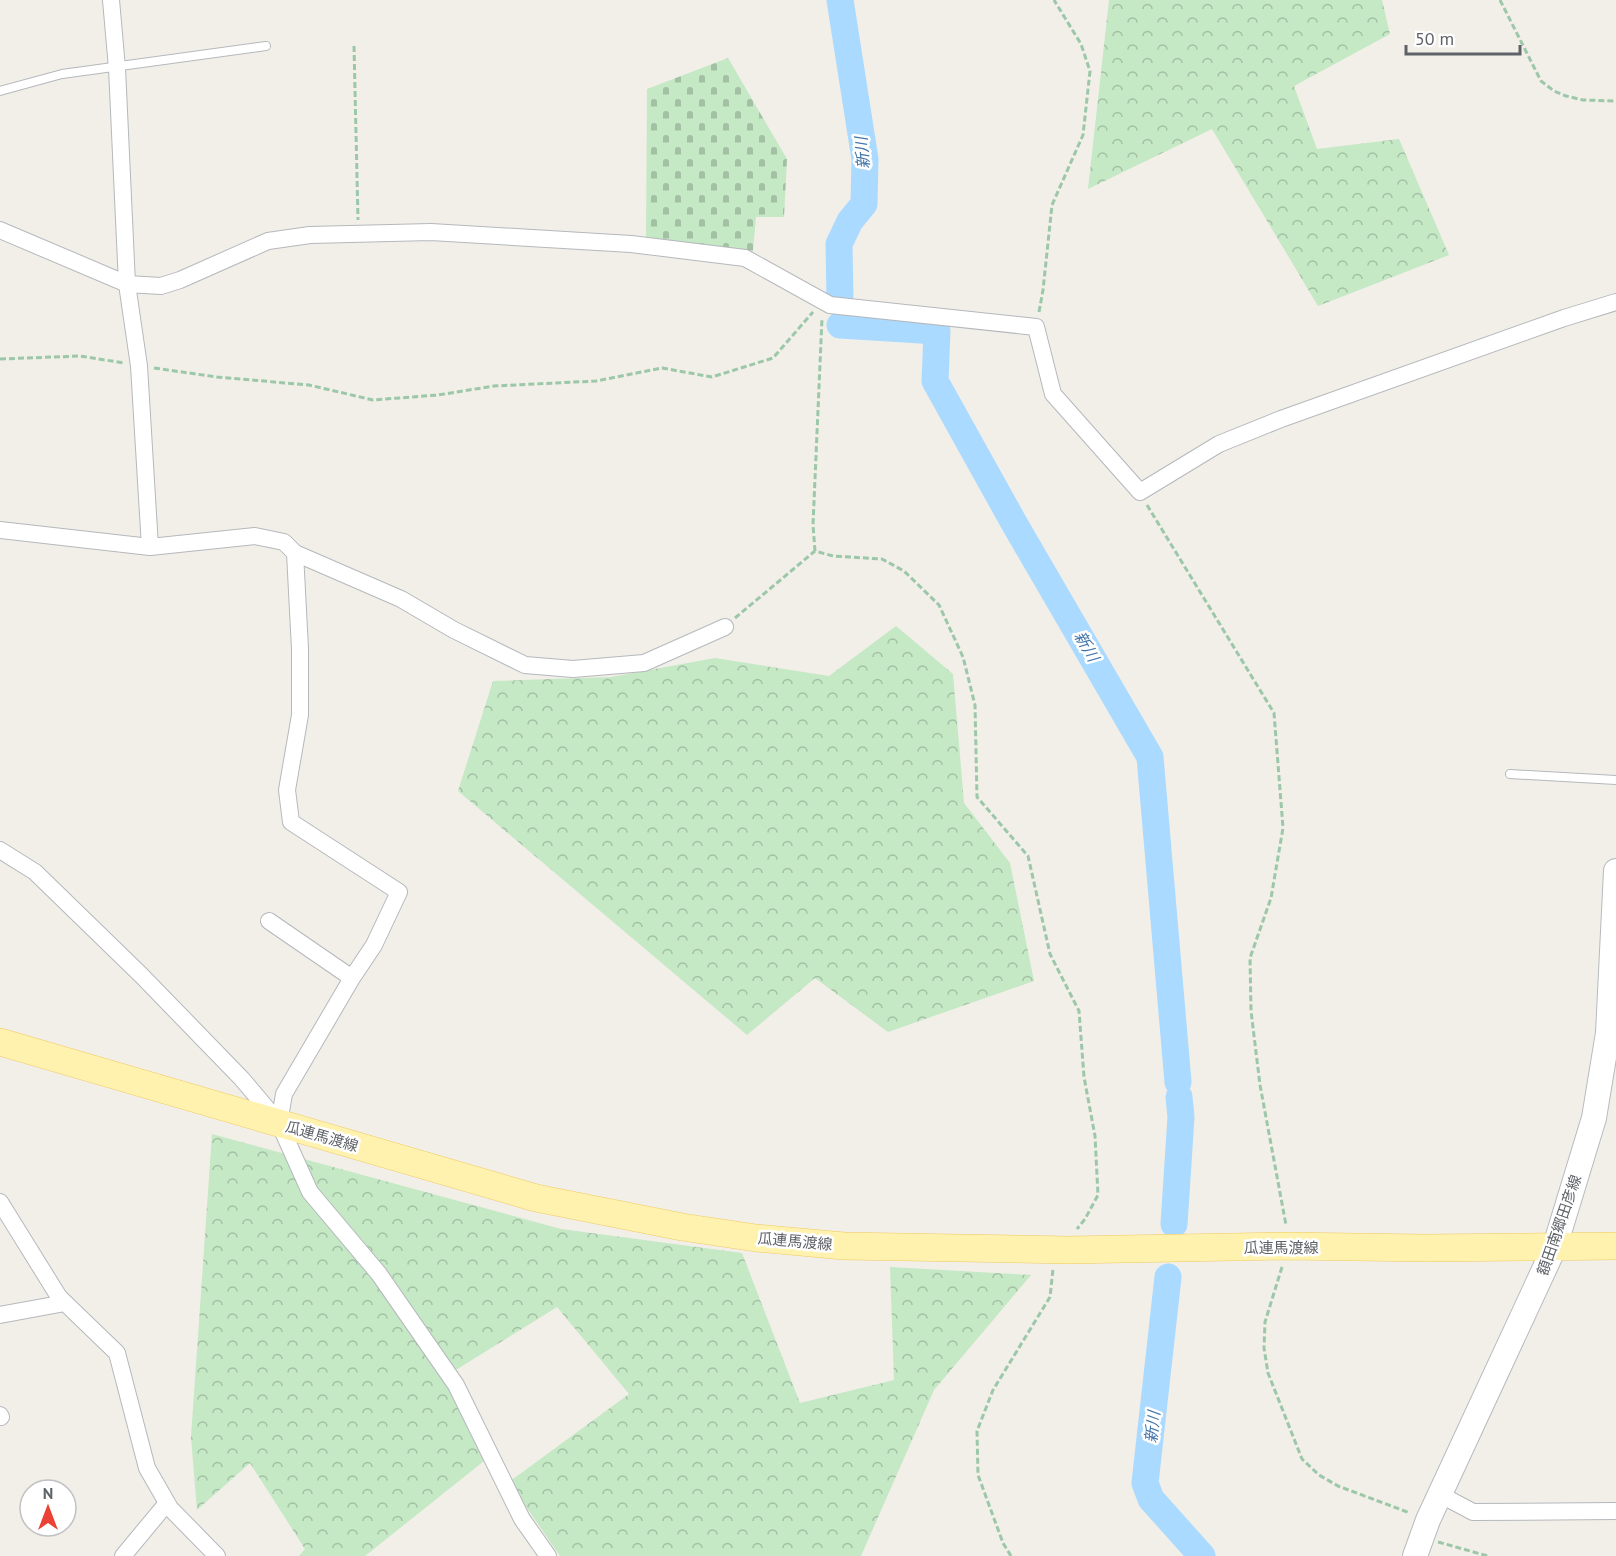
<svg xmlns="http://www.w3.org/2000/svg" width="1616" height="1556" font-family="'PT Sans','Noto Sans JP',sans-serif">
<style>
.forest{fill:url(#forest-crowns)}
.cemetery{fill:url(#cemetery-stones)}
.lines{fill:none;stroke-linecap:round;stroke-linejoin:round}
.river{stroke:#aadaff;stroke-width:27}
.service-casing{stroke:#b5b8bc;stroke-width:10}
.minor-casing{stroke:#b5b8bc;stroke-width:18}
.secondary-casing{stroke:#b6babf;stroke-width:26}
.primary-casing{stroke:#f2c960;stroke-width:28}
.path{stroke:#9cc7a9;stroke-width:3;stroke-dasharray:6 3;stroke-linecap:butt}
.service{stroke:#fff;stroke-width:8}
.minor{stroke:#fff;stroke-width:16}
.secondary{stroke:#fff;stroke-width:24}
.primary{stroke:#fff2af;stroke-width:27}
.labels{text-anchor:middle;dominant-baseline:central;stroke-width:5;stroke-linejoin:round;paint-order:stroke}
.street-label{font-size:15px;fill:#5f6368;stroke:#fff}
.water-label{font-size:16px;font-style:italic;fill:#4174aa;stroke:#fff}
</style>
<defs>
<pattern id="forest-crowns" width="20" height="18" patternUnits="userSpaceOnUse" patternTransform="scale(1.5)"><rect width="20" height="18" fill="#c5e8c5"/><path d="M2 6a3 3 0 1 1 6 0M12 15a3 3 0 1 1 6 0" fill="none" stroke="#a3c0a4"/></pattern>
<pattern id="cemetery-stones" width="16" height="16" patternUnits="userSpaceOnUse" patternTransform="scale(1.5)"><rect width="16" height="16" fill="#c5e8c5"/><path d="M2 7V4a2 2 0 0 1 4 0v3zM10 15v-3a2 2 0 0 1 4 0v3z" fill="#a3c0a4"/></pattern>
</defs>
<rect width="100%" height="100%" fill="#f1efe8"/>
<path class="forest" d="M1109,0H1382L1390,34L1294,86L1317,149L1399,139L1449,255L1318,306L1212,129L1088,189Z
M896,626L953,674L964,803L1010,863L1034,981L888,1032L815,978L747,1035L458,791L493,681L611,677L715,658L829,676Z
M212,1134L561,1229L742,1253L800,1403L894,1380L890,1267L1031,1275L934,1390L861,1556H560L509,1482L629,1394L557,1307L443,1378L484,1461L365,1556H299L305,1549L250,1463L197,1510L191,1437Z"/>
<path class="cemetery" d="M728,58L787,159L784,217H756L753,251L646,237L647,89Z"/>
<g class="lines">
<path class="river" d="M840,0L865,159L864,204L850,221L839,244L840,300
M840,325L937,331L935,381L1014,523L1150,757L1178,1082
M1174,1224L1181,1117L1179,1097
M1168,1277L1145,1483L1151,1499L1202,1556"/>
<g class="service-casing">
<path id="service" d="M0,91L62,74L266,46
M1510,774L1616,780"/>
</g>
<g class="minor-casing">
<path id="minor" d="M111,0L117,68L127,284L139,366L150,547
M0,230L127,284L161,286L180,280L268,241L310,235L431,232L631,244L745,258L830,305L1036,327L1053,394L1140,492L1219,444L1281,419L1564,318L1616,302
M0,530L150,547L255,536L284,542L295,553L401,599L454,630L525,665L573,669L644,663L725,627
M0,850L35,872L142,976L242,1079L279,1123L310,1192L379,1274L456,1385L522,1519L548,1556
M269,921L352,978
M279,1123L284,1094L352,978L374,945L399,892L291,822L287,790L300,715V649L295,553
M0,1202L59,1297L117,1353L147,1468L170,1508L217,1556
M0,1315L65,1303
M0,1415L1,1417
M1441,1495L1473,1512L1616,1511
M123,1556L167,1503"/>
</g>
<g class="secondary-casing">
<path id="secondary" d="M1415,1556L1428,1520L1555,1246L1594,1118L1608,1033L1616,871"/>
</g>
<g class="primary-casing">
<path id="primary" d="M0,1042L536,1198L682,1227L756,1238L844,1246L1069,1250L1287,1246L1426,1248L1616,1246"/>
</g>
<path class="path" d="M1500,0L1541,81L1554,91L1566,96L1583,100L1616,101
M354,46L358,220
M1039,312L1043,290L1052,205L1083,135L1090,71L1081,44L1054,0
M0,359L80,356L124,363
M154,368L217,377L309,385L373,400L438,395L494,386L596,381L662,368L712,377L773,358L813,312
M1147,505L1274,713L1283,828L1271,898L1250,958L1251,1011L1260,1085L1286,1225
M815,551L813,525L822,318
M735,618L815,551L833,556L882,559L904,571L939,605L963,657L975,705L977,797L1028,856L1050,954L1079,1011L1084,1077L1095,1136L1098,1195L1085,1219L1077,1229
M1282,1267L1265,1322L1264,1348L1268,1373L1302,1459L1319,1475L1338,1486L1410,1513
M1438,1542L1488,1556
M1011,1556L1003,1543L978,1475L977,1431L993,1390L1050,1297L1053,1269"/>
<use href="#service" class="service"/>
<use href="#minor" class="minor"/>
<use href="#secondary" class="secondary"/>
<use href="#primary" class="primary"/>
</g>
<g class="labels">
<g class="street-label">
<text transform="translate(322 1136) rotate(16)">瓜連馬渡線</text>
<text transform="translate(1559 1225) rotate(-71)">額田南郷田彦線</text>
<text transform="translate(795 1241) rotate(5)">瓜連馬渡線</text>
<text x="1281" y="1247">瓜連馬渡線</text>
</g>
<g class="water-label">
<text transform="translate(862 153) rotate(-95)">新川</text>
<text transform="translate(1087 646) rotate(60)">新川</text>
<text transform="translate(1152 1427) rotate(-84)">新川</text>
</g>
</g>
<g transform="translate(48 1508)"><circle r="28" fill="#ffffff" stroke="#bfc1c3" stroke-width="1.5"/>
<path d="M0-4.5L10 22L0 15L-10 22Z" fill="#ea4335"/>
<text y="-9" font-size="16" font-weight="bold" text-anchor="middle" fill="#5f6368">N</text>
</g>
<path d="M1406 45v9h114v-9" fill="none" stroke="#5f6368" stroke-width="3"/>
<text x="1415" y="45" font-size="18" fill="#5f6368" stroke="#ffffff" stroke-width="4.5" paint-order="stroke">50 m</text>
</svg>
